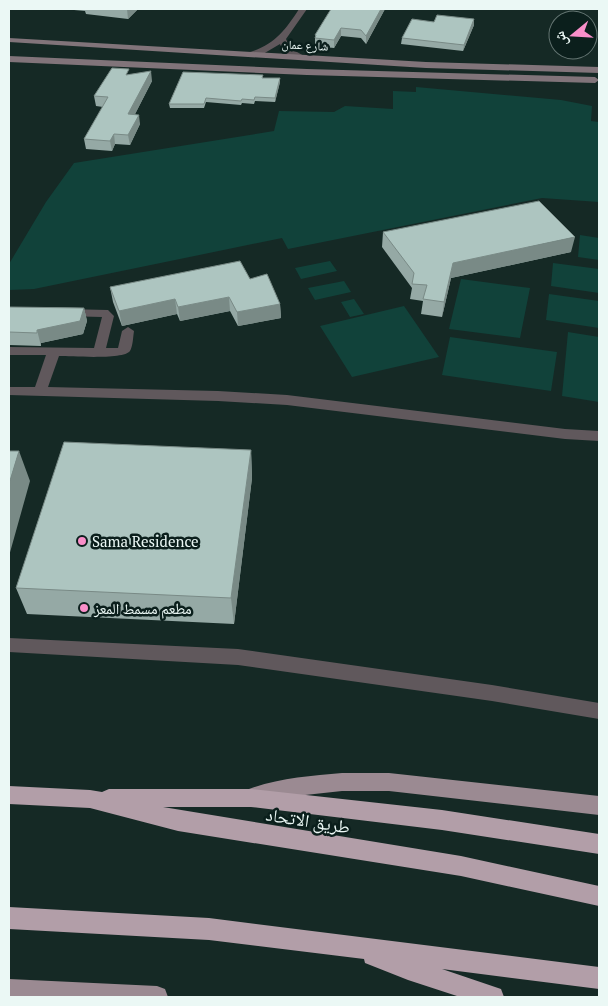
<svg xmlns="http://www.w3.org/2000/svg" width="608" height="1006" font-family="'PT Serif','Noto Naskh Arabic',serif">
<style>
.green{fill:#11423a}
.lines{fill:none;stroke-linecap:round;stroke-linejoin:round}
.street{fill:#60585c;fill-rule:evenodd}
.secondary{fill:#81747a;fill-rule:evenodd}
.primary{fill:#9b8a92;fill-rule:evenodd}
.highway{fill:#b29ea8;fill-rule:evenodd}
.wall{fill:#95a9a5}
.shaded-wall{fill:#798a86}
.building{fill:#adc5c0;stroke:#798a86}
.poi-dot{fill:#f98fc9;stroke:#0b1f1c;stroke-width:2}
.labels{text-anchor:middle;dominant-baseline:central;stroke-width:5;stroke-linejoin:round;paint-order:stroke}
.far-street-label{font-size:12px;fill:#ebf8f5;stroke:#0b1f1c}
.poi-label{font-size:15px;fill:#ebf8f5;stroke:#0b1f1c;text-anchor:start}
.near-street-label{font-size:18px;fill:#ebf8f5;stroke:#0b1f1c}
</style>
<rect width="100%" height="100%" fill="#152925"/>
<path class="green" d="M416,87L561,100L592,106L591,121L599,122V202L542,198L288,249L282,238L34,289L9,290V264L46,202L74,163L274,131L279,111L334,112L345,106L393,109V91L416,92Z
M580,235L599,238V260L578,257Z
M330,261L337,271L301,279L295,268Z
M553,263L599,269V293L551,286Z
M461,279L530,288L520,338L449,329Z
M344,281L351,292L315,300L308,288Z
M549,294L599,301V328L546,320Z
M354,299L364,314L350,317L341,302Z
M404,306L439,357L352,377L320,326Z
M568,332L599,337V402L562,396Z
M450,337L557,352L551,391L442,375Z"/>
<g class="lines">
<path class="street" d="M299,9H307L286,39L290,48L304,56V60C295,61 283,53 280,44L263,54L247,57V53C273,46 285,31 299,9Z
M66,309L108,310L114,316L106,348H118L122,331L128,327L134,331C133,337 133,346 130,351C124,360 71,356 59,356L48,387L218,391L287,395L565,429L599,431V441L565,439L287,405L218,401L9,395V387H35L46,355H9V347L94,348L102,317L62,316L60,313Z
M9,638L238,649L492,685L599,703V719L492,701L238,665L9,652Z"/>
<path class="secondary" d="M9,38L426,62L599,67V73L426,68L9,42Z
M9,56L307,69L595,77L599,80L595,83L307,75L9,62Z"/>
<path class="primary" d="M342,773H389L599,796V815L389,791H342L296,796L256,805L249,803L246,796L249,789C278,778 311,776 342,773Z
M9,979L157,986L165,989L168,997H9Z"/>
<path class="highway" d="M9,786L90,790L102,792L109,789H251L442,810L599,834V854L442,830L251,807H163L461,856L599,886V906L461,876L178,831L90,808L9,804Z
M9,907L209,918L599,967V989L442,969L501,989L504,997H460L408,980L365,963L364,959L209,940L9,929Z"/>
</g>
<path class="wall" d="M63,9H138L128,19L86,14L85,11Z
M385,9L366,44L361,38L341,36L334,48L315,46V35Z
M474,19V25L463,51L401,44L402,38L434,22Z
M130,74L152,81L135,114L140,124L130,145L115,144L112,151L86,149L84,139L103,107L96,106L94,96Z
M263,75V78H280V82L275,102L255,101L254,104L242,103L241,105L206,102L204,108H170L169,104Z
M383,232L571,252L451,278L442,317L421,314L423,301L410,299L412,288L382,247Z
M250,279L280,304L281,318L238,326L230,311L180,321L177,314L122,326L113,302L110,287Z
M9,307L84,308L87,321L83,334L41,343V346L9,345Z
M251,450L252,478L234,624L27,614L16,588Z"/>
<path class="shaded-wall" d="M127,9H138L128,19Z
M381,9H385L366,44V36Z
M474,19V25L463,51L464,45Z
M341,28V36L334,48V40Z
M151,71L152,81L130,124L128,114Z
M280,78V82L275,102V98Z
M139,115L140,124L130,145L128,135Z
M114,134L115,144L112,151L110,141Z
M575,237L571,252L451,278L442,317L444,302L453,263Z
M229,297L230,311L180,321L178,307Z
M175,299L177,314L122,326L119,311Z
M280,304L281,318L238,326L237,312Z
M84,308L87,321L83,334L41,343V346L37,330Z
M251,450L252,478L234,624L231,598Z
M19,451L30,481L9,556V484Z"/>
<path class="building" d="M331,9H381L366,36L361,30L341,28L334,40L315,38L316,35H315Z
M437,15L474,19L464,45L402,38L412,19L434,22Z
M112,68L129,69L126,75L151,71L128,114L139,115L128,135L114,134L110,141L84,139L108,97L94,96Z
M183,72L263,75L262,78H280L275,98L255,97L254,100L242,99L241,101L206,98L204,104H169Z
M539,201L575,237L453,263L444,302L423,299L427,285L412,284L414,273L383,232Z
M240,261L250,279L267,274L280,304L237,312L229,297L178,307L175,299L119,311L110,287Z
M9,307L84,308L80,321L37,330V333L9,332Z
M64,442L251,450L231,598L16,588Z
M9,451H19L9,484Z"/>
<g class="poi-dot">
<circle cx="82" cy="541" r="5"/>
<circle cx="84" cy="608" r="5"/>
</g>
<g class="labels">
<g class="far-street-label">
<text transform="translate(305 45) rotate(3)">شارع عمان</text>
</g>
<g class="poi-label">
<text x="92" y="541">Sama Residence</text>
<text x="94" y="608">مطعم مسمط المعز</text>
</g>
<g class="near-street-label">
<text transform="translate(308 820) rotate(9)">طريق الاتحاد</text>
</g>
</g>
<rect width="608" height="1006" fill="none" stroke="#ebf8f5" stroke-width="20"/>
<g transform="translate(573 35) rotate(252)"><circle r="24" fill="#0b1f1c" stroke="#657673"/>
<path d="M0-4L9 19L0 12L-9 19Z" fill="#f98fc9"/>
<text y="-8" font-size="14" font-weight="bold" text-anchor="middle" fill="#ebf8f5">ش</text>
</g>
</svg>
